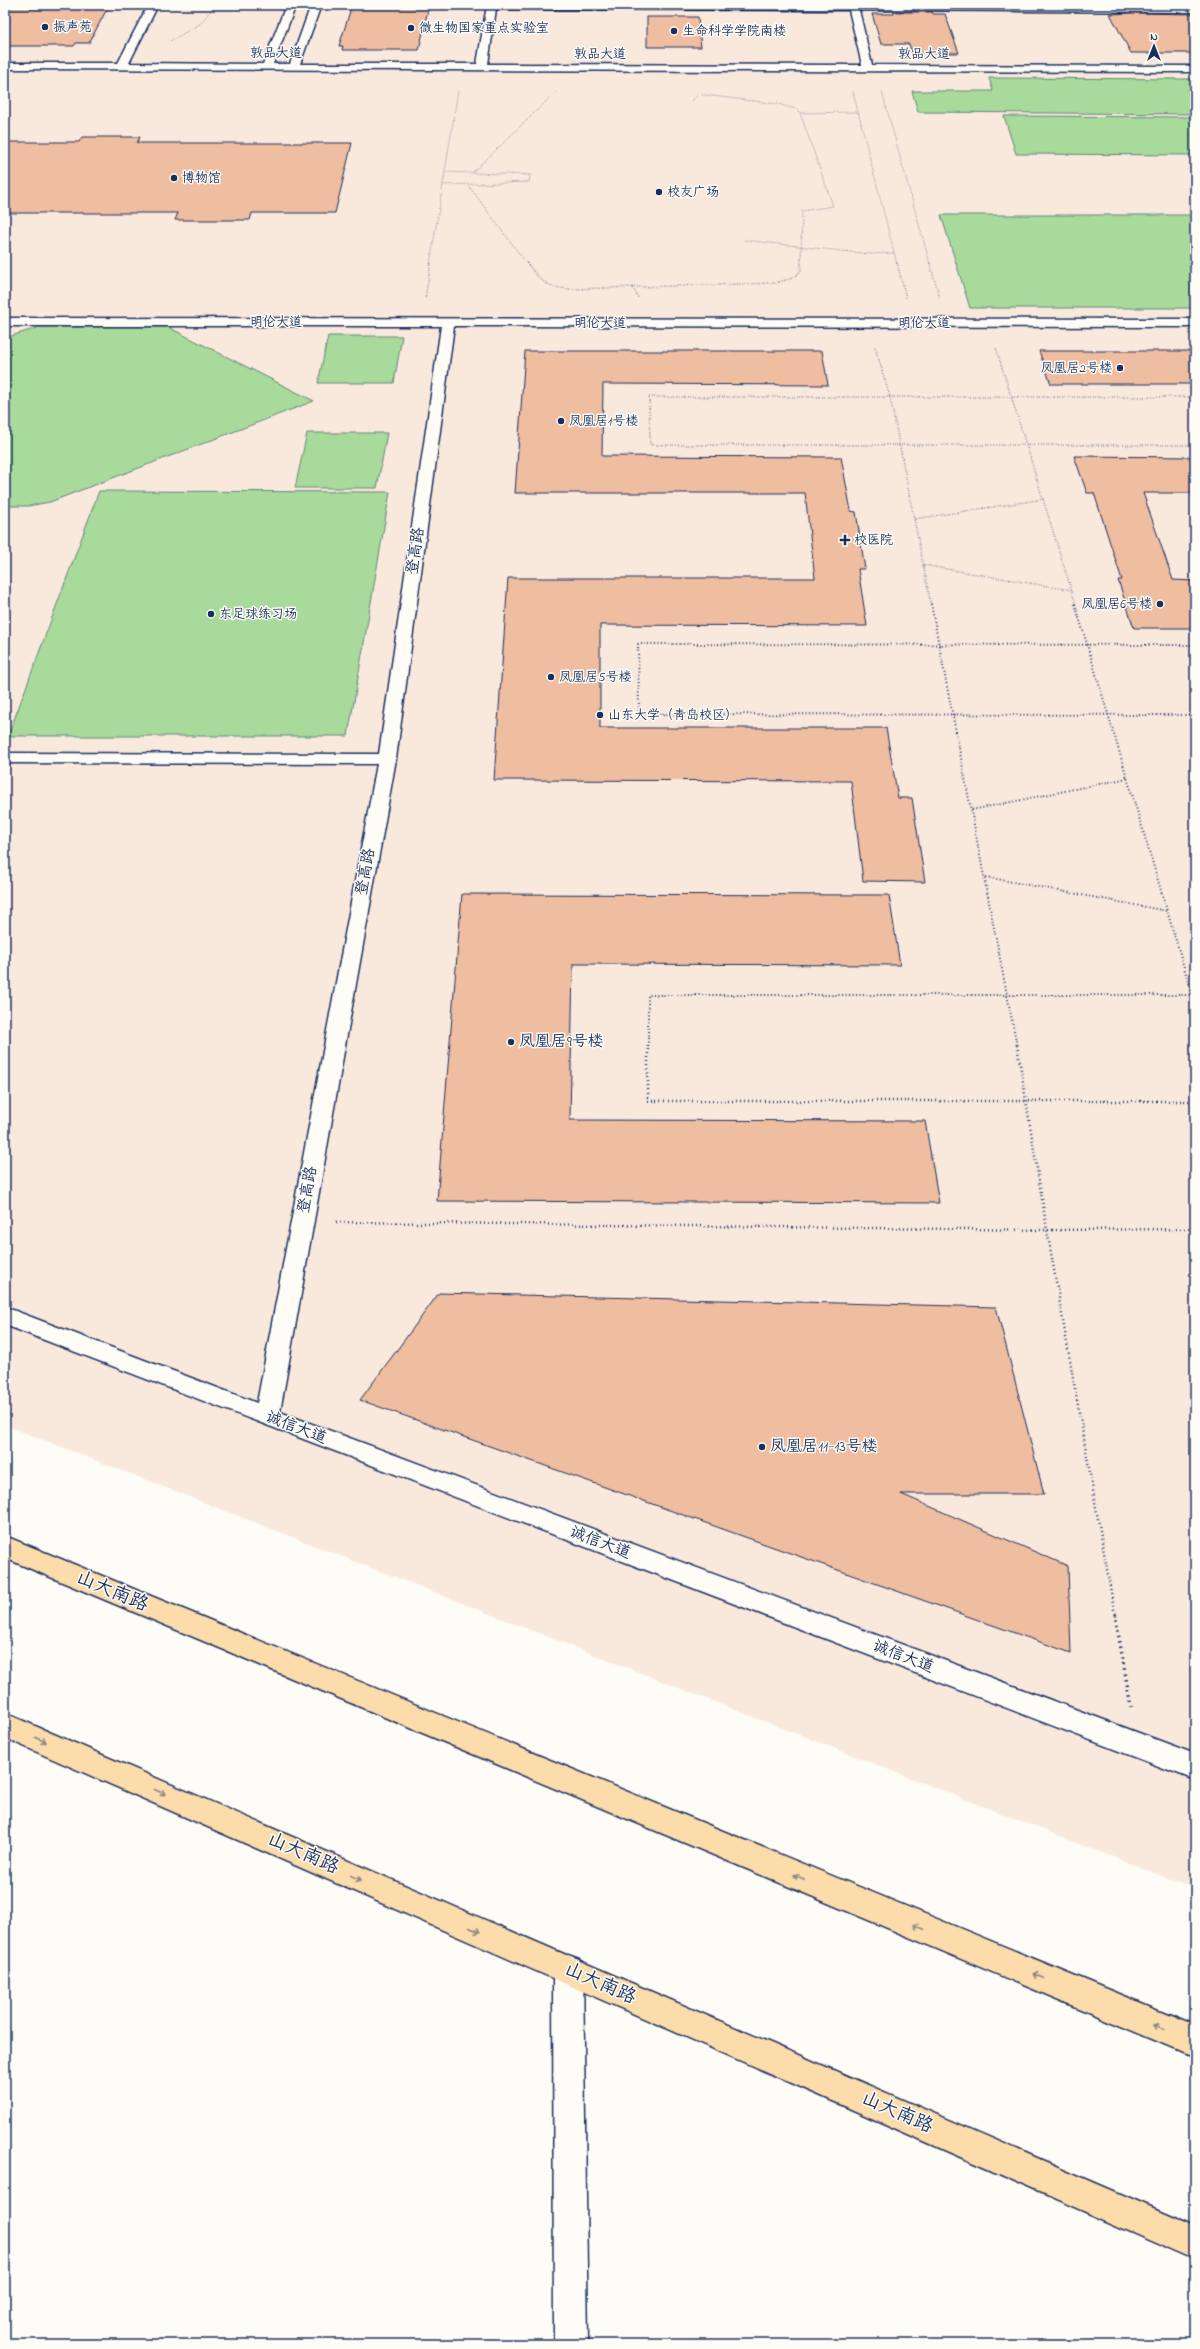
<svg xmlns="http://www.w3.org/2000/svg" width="1200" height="2349" font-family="'Indie Flower','LXGW WenKai TC',sans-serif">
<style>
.built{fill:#f9e9dd}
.green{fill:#a8da9b;stroke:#62847c}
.building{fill:#efbda0;stroke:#1b2f5e}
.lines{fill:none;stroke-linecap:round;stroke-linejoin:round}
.minor-casing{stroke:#1b2f5e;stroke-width:3}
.major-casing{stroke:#1b2f5e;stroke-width:3}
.path-far4{stroke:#1b2f5e;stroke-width:1;stroke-dasharray:0.5 1.5;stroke-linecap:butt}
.path-far3{stroke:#1b2f5e;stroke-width:1.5;stroke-dasharray:0.5 2;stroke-linecap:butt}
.path-far2{stroke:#1b2f5e;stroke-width:2;stroke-dasharray:1 2.5;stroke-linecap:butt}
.path-far1{stroke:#1b2f5e;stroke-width:2.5;stroke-dasharray:1 3;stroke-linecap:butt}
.path{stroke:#1b2f5e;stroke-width:3.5;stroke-dasharray:1.5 4;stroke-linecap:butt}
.minor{fill:#fdfcf7;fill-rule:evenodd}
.major{fill:#fcdcab;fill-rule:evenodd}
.oneway{stroke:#8c8684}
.poi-dot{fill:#1b2f5e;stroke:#fdfcf7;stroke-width:1.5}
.labels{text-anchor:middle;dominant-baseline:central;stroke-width:3;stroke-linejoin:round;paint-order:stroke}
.far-poi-label{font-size:13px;fill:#1b2f5e;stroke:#fdfcf7;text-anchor:start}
.far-street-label{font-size:13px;fill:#1b2f5e;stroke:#fdfcf7}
.street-label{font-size:16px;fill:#1b2f5e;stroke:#fdfcf7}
.poi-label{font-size:16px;fill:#1b2f5e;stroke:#fdfcf7;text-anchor:start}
.near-street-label{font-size:19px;fill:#1b2f5e;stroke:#fdfcf7}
</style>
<rect width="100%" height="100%" fill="#fdfcf7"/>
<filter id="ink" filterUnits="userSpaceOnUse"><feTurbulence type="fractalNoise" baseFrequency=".025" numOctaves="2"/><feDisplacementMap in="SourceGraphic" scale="8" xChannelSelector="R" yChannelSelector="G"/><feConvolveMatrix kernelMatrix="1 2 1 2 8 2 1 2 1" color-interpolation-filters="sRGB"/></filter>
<g filter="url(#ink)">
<path class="built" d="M5,5H1195V1889L5,1425Z"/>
<path class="green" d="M989,78L1195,79V114L918,112L912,91H993Z
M1004,116L1195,117V155L1016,154Z
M941,215H1195V308H970Z
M40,327H168L314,401L50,502L28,506H5V338Z
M328,336H402L394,383H318Z
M307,433H387L377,488H295Z
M99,491L390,492L348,736H8Z"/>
<path class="building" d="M5,5H109L89,43H76L74,46H5Z
M352,5H429L419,50H342L343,46H339Z
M894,12H932L933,14H945L959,53H912L909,44H881L872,14H894Z
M1133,13L1195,14V53H1131L1110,14Z
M647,17H698L701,47H647Z
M82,137H140L137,143H352L335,213H252L250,220H175L178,213H5V142H79Z
M525,351H822L828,385L603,384L602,456L841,457L851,511L856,512L865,569H858L867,626L600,625V728H886L898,798H912L925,882L863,881L851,781L494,780L508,578H815L805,493H515Z
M1039,351H1195V384H1051Z
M1074,456L1195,457V493H1143L1173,580L1195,581V628H1134L1118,580H1122L1094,493H1087Z
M462,894L889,895L900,965L573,964L570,1120L925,1121L939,1203L437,1201Z
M439,1293L996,1307L1044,1494H901L1068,1566L1071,1653L360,1400Z"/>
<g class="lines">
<g class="minor-casing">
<path id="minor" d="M148,5H158L129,63L263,64L286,5H296L273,64H290L311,5H321L300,64H477L487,5L1195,6V12L859,10L872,65L1195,66V72L5,69V63H118ZM496,9L849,10L862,65L488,64Z
M5,318L1195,319V327L454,326L396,759L280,1412L1195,1754V1780L5,1325V1307L257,1403L377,764L5,763V753L379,754L441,326H5Z
M568,1955L579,1959L583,1970L588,2344H554L553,1970L557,1959Z"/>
</g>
<g class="major-casing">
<path id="major" d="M5,1536L1195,2025V2057L5,1558Z
M5,1713L1195,2226V2260L5,1738Z"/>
</g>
<path class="path-far4" d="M170,41L200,24L215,5
M853,92L897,264
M882,92L930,264
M696,94L778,104L799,110L833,206L802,211L801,264
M692,101L699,94
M800,113L858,112
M473,172L556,92
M443,185L529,182L530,175L445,172
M468,185L527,264
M744,240L869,254L894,253
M430,264L458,91"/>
<path class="path-far3" d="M527,263C541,282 547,288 571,289L775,283L793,278L801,271V263
M897,263L906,298
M930,263L940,299
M633,288L638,298
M425,298L431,263
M875,347L890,397L931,605
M996,348L1076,605
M1195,397H649L650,445H1195
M914,519L1044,499
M923,565L1071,590"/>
<path class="path-far2" d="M931,604L1017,1046
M1075,604L1195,1004
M1195,645L638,644L639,714L1195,715
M972,810L1128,778
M986,877L1167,911
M648,1046V995H1195"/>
<path class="path-far1" d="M648,1045V1101H1195
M1017,1045L1047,1230L1115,1615
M336,1222L1047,1230L1195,1229"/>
<path class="path" d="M1115,1614L1131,1707"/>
<use href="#minor" class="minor"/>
<use href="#major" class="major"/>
</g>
<defs><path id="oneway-shaft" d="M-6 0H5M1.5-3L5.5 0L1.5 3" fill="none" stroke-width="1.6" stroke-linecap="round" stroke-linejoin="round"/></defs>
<g class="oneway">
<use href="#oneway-shaft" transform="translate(41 1740) rotate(24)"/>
<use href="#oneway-shaft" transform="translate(160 1792) rotate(24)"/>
<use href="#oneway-shaft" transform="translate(799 1877) rotate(-157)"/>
<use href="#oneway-shaft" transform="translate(356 1878) rotate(24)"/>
<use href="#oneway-shaft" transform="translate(919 1927) rotate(-157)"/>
<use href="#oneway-shaft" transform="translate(475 1930) rotate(24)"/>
<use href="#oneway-shaft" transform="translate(1039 1976) rotate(-157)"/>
<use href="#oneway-shaft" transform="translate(1159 2026) rotate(-157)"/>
</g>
</g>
<g class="poi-dot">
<circle cx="45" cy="27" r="4"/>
<circle cx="411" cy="28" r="4"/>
<circle cx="674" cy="31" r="4"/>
<circle cx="174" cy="178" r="4"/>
<circle cx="659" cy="192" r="4"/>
<circle cx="1120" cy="368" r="4"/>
<circle cx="561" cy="421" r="4"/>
<path d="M843 534h4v4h4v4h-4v4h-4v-4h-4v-4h4z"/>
<circle cx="1160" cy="604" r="4"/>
<circle cx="211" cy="614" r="4"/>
<circle cx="551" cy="677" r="4"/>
<circle cx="600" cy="715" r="4"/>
<circle cx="511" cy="1042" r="4"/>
<circle cx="762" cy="1447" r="4"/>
</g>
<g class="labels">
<g class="far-poi-label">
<text x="53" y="27">振声苑</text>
<text x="419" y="28">微生物国家重点实验室</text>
<text x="682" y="31">生命科学学院南楼</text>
<text x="182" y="178">博物馆</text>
<text x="667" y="192">校友广场</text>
<text x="1112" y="368" text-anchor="end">凤凰居2号楼</text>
<text x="569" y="421">凤凰居1号楼</text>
<text x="854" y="540">校医院</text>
<text x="1152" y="604" text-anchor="end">凤凰居6号楼</text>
<text x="219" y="614">东足球练习场</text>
<text x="559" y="677">凤凰居5号楼</text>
<text x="608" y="715">山东大学（青岛校区）</text>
</g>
<g class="far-street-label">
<text x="276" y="53">敦品大道</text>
<text x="600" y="54">敦品大道</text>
<text x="924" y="54">敦品大道</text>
<text x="276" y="322">明伦大道</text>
<text x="600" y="323">明伦大道</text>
<text x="924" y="323">明伦大道</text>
</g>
<g class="street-label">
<text transform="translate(416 551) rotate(-82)">登高路</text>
<text transform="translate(366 872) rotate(-80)">登高路</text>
<text transform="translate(308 1190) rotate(-80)">登高路</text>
<text transform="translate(296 1428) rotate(21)">诚信大道</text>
<text transform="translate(600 1543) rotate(21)">诚信大道</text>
<text transform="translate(903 1657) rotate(21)">诚信大道</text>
</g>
<g class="poi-label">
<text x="519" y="1042">凤凰居9号楼</text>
<text x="770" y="1447">凤凰居11-13号楼</text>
</g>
<g class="near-street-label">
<text transform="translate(112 1592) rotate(23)">山大南路</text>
<text transform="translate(303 1854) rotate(24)">山大南路</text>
<text transform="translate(600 1984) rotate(24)">山大南路</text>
<text transform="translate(897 2113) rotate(24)">山大南路</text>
</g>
</g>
<rect width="1200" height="2349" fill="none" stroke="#fdfcf7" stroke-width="20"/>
<rect x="10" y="10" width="1180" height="2329" fill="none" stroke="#1b2f5e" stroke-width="1.5" filter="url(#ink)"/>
<g transform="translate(1154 46)" stroke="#fdfcf7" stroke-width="3" paint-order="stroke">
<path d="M0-3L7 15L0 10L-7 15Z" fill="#1b2f5e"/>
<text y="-6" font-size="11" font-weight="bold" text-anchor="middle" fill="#1b2f5e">N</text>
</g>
</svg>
